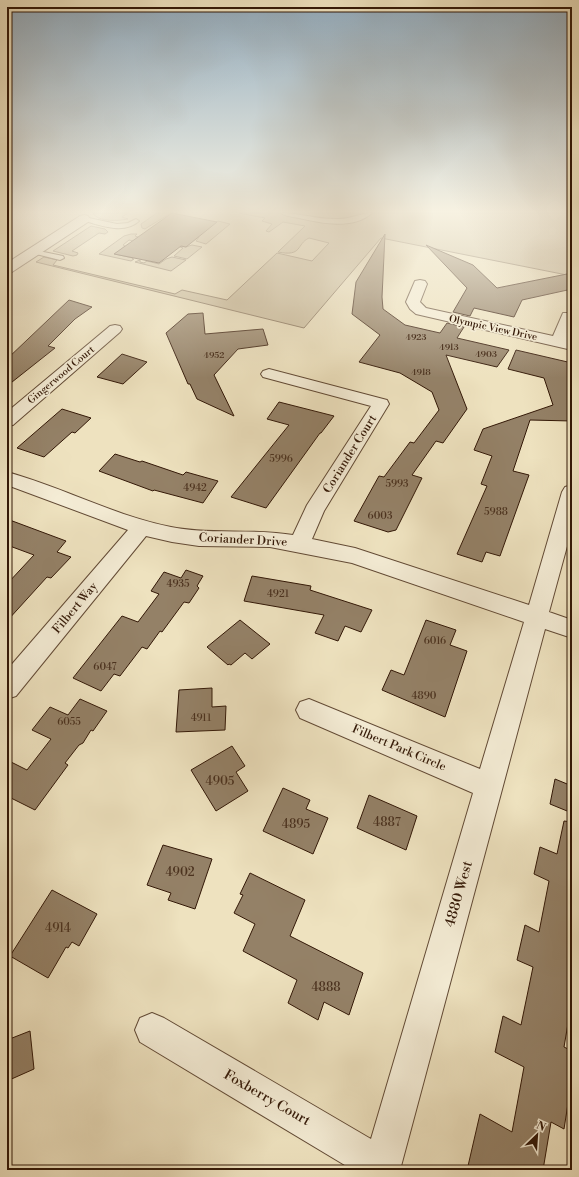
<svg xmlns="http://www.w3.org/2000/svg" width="579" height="1177" font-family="'Libre Bodoni',serif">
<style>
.green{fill:#cec0a0;stroke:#806c54}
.building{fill:#948167;stroke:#331807}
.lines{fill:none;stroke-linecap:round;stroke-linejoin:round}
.lane-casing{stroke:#624a35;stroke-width:2}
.street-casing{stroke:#624a35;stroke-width:2}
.lane{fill:#f4ecd5;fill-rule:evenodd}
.street{fill:#f4ecd5;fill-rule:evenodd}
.labels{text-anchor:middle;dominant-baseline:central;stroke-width:3.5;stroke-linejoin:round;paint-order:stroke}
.far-number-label{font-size:9px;fill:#4b321f}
.far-street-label{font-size:10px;fill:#331807;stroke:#f4ecd5}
.number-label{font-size:10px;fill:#4b321f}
.street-label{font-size:12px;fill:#331807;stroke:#f4ecd5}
.near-number-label{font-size:12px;fill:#4b321f}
.near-street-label{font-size:14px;fill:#331807;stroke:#f4ecd5}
</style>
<rect width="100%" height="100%" fill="#eee2bf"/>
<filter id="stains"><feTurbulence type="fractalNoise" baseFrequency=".005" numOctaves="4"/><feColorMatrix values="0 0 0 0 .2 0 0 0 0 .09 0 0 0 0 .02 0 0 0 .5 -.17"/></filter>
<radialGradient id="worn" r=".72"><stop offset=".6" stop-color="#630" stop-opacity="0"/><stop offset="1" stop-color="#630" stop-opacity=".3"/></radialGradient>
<path class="green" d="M94,213H128L122,217L128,219C118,221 100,222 93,214Z
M157,213H171L148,227L145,229L142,228L141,224Z
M239,213H572V276L381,238L304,328L36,262L44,257L57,260L53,265L175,294L182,290L227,300L277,253L312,261L329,243L309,238C296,244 303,257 278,252L305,226L283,222L269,232L266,231L272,224L262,221L265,218Z
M218,221L230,224L206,244L196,241L199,237L198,236Z
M91,226L105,229L108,232L105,234L99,233L72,251L78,253L77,255L73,256L53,251Z
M131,234H137L135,236L138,237L133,241L129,240L123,245L125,246L115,254L133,258L132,259H134L131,261L99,254L124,236Z
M192,245L202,247L187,259L174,256L183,248L180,247L181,246L186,247Z
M172,257L186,260L171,271L135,262L140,260V262L144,263L147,261L159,264L166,259Z"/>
<path class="building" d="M172,213L217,222L186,247L181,246L159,263L114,254Z
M385,234L382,297L383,309L405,325L440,333L447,323L464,327L457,338L509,350L497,367L446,355L467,409L443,443L436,441L412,475L422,478L396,530L388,532L354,521L379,476L384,477L410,442L414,443L439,410L432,392L400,373L359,362L380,335L352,314L356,282Z
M426,245L473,265L497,288L572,273V289L522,300L514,317L474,308L470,316L453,312L467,288Z
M69,300L92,307L75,319L48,346L55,348L7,386V359Z
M203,313L205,334L263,329L268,345L238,349L214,375L234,416L197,399L190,384H188L166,333L188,314Z
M516,350L572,363V421L530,420L513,471L529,475L500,556L486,552L482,562L457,554L487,486L481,484L492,456L474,450L483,429L553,405L544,378L508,369Z
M122,354L147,362L123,384L97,377Z
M279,402L334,416L321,433H320L266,508L231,497L289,425L267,419Z
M62,409L91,418L75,433L72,432L44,457L17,448Z
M115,454L140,462L142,461L183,475L186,472L218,481L203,503L154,490L153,491L99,471Z
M7,519L66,541L57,552L71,557L51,578L47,577L7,621V584L34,555L7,545Z
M186,570L203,576L197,586L199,588L189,603L184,602L162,632L160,631L147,649L142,647L120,676L114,674L101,691L73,678L122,616L138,622L159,594L151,591L164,572L181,578Z
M252,576L311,586L310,590L372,610L361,632L345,626L338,641L315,633L324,615L244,601Z
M240,620L270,644L252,659L245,653L231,665L229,664L228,665L207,647Z
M426,620L456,630L450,645L467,651L445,717L382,690L391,670L404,675Z
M212,688V707L226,706L225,730L176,732L179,690Z
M80,699L107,711L93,731L91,730L83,743L79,745L65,763L68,765L35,810L7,796V760L27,770L51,739L32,730L50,707L68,715Z
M232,746L245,766L236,772L248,791L216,811L191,770Z
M555,779L572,786V813L550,804Z
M283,788L310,800L306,809L328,818L313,854L263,831Z
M369,795L417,816L406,850L357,828Z
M564,821L572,822V1000L564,1047L572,1051V1078L564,1129L551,1122L543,1170H476L468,1166L480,1114L512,1132L524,1067L495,1052L503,1016L521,1025L533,967L517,960L525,925L539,932L549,881L534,874L540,847L557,854Z
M163,845L212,859L195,909L168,900L171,893L147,885Z
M250,873L305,900L290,936L363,973L349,1015L324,1002L318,1020L288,1003L297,980L243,951L255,924L234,913L243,895L240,894Z
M52,890L97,914L79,946L72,942L68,948L66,947L48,978L10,956Z
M30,1031L34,1069L7,1081V1040Z"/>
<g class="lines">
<g class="lane-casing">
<path id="lane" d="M281,213C300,213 319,220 339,219C351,219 361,213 372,213C353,230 321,223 299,218C293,217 285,216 281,213Z
M84,217L117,224L128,223L136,219L139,221C124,235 99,225 82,220V218Z
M34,250L63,256L64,258L60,260L32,253V251Z"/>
</g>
<g class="street-casing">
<path id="street" d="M84,215L88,216L90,219L88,222L12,272L7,273V263L80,216Z
M420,280L425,281L427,284L420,302L426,308L553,336L563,313H572V325L567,339L572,340V350L416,314L410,309L406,302L415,281Z
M115,325L120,326L122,329L120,332L13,425L7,426V412L110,326Z
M269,369L387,400L389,404L324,511L312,539L355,548L529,605L562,492L565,487L572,485V528L549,612L572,620V638L545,629L400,1170H353L140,1042L135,1030L140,1018L152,1013L164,1018L371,1139L473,793L300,718L296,710L300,702L309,699L480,769L524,622L352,563L270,547L199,546L172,542L146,536L16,696L7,699V670L128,530L7,485V472C62,487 115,516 171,527C210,535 252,528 293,535L307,505L371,406L263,377L261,374L263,371Z"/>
</g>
<use href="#lane" class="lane"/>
<use href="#street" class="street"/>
</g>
<linearGradient id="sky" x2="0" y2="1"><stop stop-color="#91abbe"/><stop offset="0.56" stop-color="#f7f2e2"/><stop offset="1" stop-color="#f7f2e2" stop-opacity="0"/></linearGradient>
<rect width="579" height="378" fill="url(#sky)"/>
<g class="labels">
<g class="far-number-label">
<text x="416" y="337">4923</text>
<text x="449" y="347">4913</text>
<text x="486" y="354">4903</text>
<text x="214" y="355">4952</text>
<text x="421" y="372">4918</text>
</g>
<g class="far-street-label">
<text transform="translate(493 328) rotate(12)">Olympic View Drive</text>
<text transform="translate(61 375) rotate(-40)">Gingerwood Court</text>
</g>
<g class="number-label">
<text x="281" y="459">5996</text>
<text x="397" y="484">5993</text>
<text x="195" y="488">4942</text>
<text x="496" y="512">5988</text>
<text x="380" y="516">6003</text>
<text x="178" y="584">4935</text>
<text x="278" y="594">4921</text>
<text x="435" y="641">6016</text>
<text x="105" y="667">6047</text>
<text x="424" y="696">4890</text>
<text x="201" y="718">4911</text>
<text x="69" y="722">6055</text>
</g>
<g class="street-label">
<text transform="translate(350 454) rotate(-58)">Coriander Court</text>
<text transform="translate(243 540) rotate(3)">Coriander Drive</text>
<text transform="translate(75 608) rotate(-50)">Filbert Way</text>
<text transform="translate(399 748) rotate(23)">Filbert Park Circle</text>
</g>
<g class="near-number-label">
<text x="220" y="781">4905</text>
<text x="387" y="822">4887</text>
<text x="296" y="824">4895</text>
<text x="180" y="872">4902</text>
<text x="58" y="928">4914</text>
<text x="326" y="987">4888</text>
</g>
<g class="near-street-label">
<text transform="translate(459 894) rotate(-74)">4880 West</text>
<text transform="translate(267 1098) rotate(30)">Foxberry Court</text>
</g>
</g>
<rect width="579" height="1177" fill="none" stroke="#eee2bf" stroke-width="24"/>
<rect x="8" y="8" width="563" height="1161" fill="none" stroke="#331807" stroke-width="2"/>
<rect x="12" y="12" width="555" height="1153" fill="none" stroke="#331807"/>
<g transform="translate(537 1135) rotate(25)" stroke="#f4ecd5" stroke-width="3" paint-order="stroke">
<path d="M0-3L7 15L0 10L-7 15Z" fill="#331807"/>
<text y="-6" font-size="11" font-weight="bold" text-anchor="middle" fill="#331807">N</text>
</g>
<rect width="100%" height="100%" filter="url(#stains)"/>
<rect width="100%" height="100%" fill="url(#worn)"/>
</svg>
